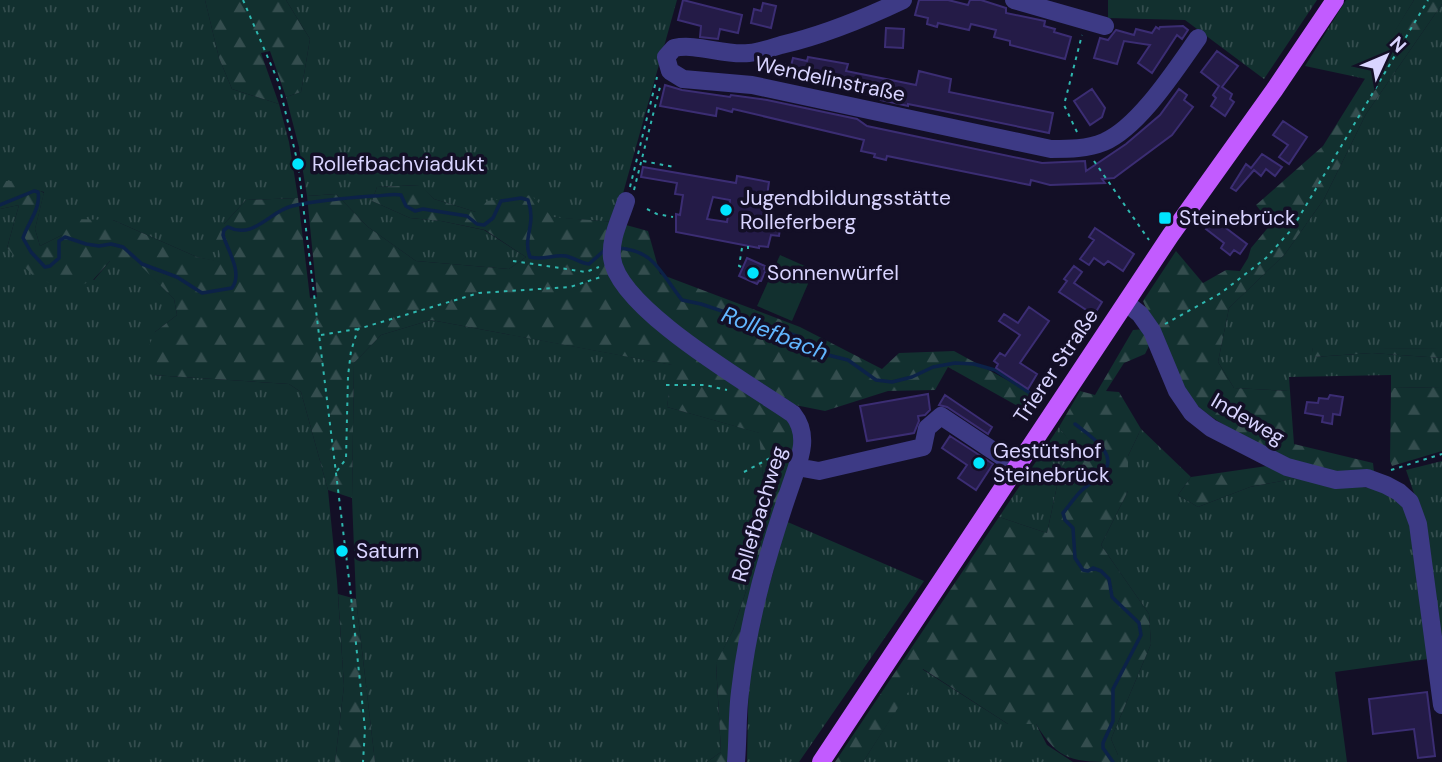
<svg xmlns="http://www.w3.org/2000/svg" width="1442" height="762" font-family="'DM Sans',sans-serif">
<style>
.grass{fill:url(#grass-tufts)}
.forest{fill:url(#forest-firs)}
.pitch{fill:#12302f}
.lines{fill:none;stroke-linecap:round;stroke-linejoin:round}
.stream{stroke:#0c2248;stroke-width:3.5}
.building{fill:#241b47;stroke:#3b2d73;stroke-width:2;fill-rule:evenodd}
.path{stroke:#2fb8b0;stroke-width:2;stroke-dasharray:3.5 5;stroke-linecap:butt}
.minor{stroke:#3d3a85;stroke-width:18}
.major{stroke:#c25bff;stroke-width:18}
.poi-dot{fill:#00e5ff;stroke:#130f26;stroke-width:2.5}
.labels{text-anchor:middle;dominant-baseline:central;stroke-width:7;stroke-linejoin:round;paint-order:stroke}
.street-label{font-size:21px;fill:#d9d4ff;stroke:#130f26}
.poi-label{font-size:21px;fill:#d9d4ff;stroke:#130f26;text-anchor:start}
.water-label{font-size:23px;font-style:italic;fill:#62b6ff;stroke:#130f26}
</style>
<defs>
<pattern id="grass-tufts" width="24" height="20" patternUnits="userSpaceOnUse" patternTransform="scale(1.75)"><rect width="24" height="20" fill="#12302f"/><path d="M3 7l-1-3M5 7V3M7 7l1-3M15 17l-1-3M17 17v-4M19 17l1-3" fill="none" stroke="#344d4e"/></pattern>
<pattern id="forest-firs" width="22" height="20" patternUnits="userSpaceOnUse" patternTransform="scale(1.75)"><rect width="22" height="20" fill="#12302f"/><path d="M5 1l3.5 6h-7zM16 11l3.5 6h-7z" fill="#344d4e"/></pattern>
</defs>
<rect width="100%" height="100%" fill="#130f26"/>
<path class="grass" d="M0,0H205L219,58L232,89L279,104L289,142L298,198L246,200L224,224L223,263L197,257L113,220L62,235L40,246L35,229L44,192L0,181Z
M286,0H677L615,222L476,212L434,199L419,185L377,187L372,201L410,218L441,221L484,230L526,257L509,269L416,261L368,227L336,194L307,196L299,147L286,97L301,92L310,39Z
M1108,0H1317L1264,79L1185,20L1108,18Z
M1346,0H1414L1366,79L1305,66Z
M1442,4V349L1312,348L1314,357L1372,353L1442,358V387L1391,388V375L1289,377L1290,391L1234,388L1218,362L1229,308L1285,254L1324,199L1366,114Z
M19,205L7,248L94,280L110,261H137L174,299L177,315L155,332L152,375L289,384L301,392L328,490L337,581L344,686L335,762H0V209Z
M431,320L673,365L667,407L760,433L763,479L749,582L733,630L716,664L721,752L707,762H375L356,599L352,498L354,363L381,335Z
M1059,427L1078,452L1061,467L1047,533L999,517Z
M1141,429L1191,477L1178,495L1198,507L1250,487L1297,478L1377,489L1403,504L1415,531L1428,659L1335,672L1347,762H1118V755L1111,739L1151,644L1149,614L1101,545L1128,491V456Z
M1442,461V682L1417,502L1406,470Z
M783,520L924,581L799,762H747L749,666L756,627L773,573Z
M922,669L1008,724H1036L1047,745L1073,762H863Z"/>
<path class="forest" d="M205,0H286L310,39L301,92L286,97L270,51L261,53L279,104L232,89L219,58Z
M1414,0H1442V4L1366,114L1324,199L1285,254L1229,308L1218,362L1234,388L1290,391L1294,444L1373,463L1374,472C1362,474 1349,478 1337,478C1312,478 1216,424 1198,406C1172,377 1159,336 1143,301L1176,251L1203,283L1226,270L1240,271L1248,258L1251,248L1271,224L1256,205L1323,146Z
M0,181H22L44,193L35,229L40,246L62,235L72,219L113,220L197,257L222,262L216,240L224,224L246,200L298,198L310,298L317,297L307,196L336,194L368,227L416,261L509,269L526,257L485,230L441,221L410,218L372,201L377,187L420,185L434,199L476,212L487,201L531,195L552,217L615,222L648,231L660,274L800,327L882,369L899,353L954,351L1042,399L1032,414L948,367L935,390L888,391L825,411L790,404L795,450L732,762H707L721,752L716,663L733,630L749,582L763,479L759,433L667,407L672,365L431,320L381,335L354,363L352,498L328,490L301,392L289,384L152,375L143,360L155,332L177,315L174,299L136,261H110L93,280L73,289L36,279L7,248L19,205L0,209Z
M1146,329L1152,340L1145,354L1124,363L1106,391L1119,392L1141,429L1128,456V491L1101,545L1149,614L1151,644L1111,739L1118,755V762C1074,762 1059,762 1036,724H1008L923,669L863,762H835L999,517L1047,533L1061,467L1077,452L1059,427L1080,391L1095,395L1133,330Z
M1312,347L1442,349V358L1372,353L1313,357Z
M1442,387V451L1392,466L1390,461L1391,388Z
M1267,466L1297,478L1250,487L1198,507L1178,495L1191,477Z
M338,594L356,599L375,762H335L344,686Z"/>
<path class="pitch" d="M780,255L814,270L792,321L757,306Z"/>
<g class="lines">
<path class="stream" d="M0,205L34,191L38,192C41,209 28,222 23,238L31,252L45,267L50,266L59,258V241L65,237L86,244L99,246L111,244L123,247L142,264L177,277L202,293L232,288C243,273 228,251 223,235L224,230L228,227C254,240 270,211 292,206C319,200 347,198 374,196C384,196 392,193 401,195L406,206L415,211L423,209L467,216L477,224L484,225L493,218L501,201L521,198L528,200C537,225 522,237 530,257C543,261 553,254 566,256C575,258 580,263 589,264L607,248
M618,248C655,250 661,274 682,300L701,304L800,337L820,353L848,360L876,380L892,382L912,377L933,367L955,363L974,364L995,370L1039,399
M1075,424C1089,435 1121,455 1102,474C1096,481 1087,485 1081,491C1074,498 1069,506 1063,513L1065,520L1073,528L1075,558L1083,570L1088,571L1093,568L1101,571L1109,579L1112,597L1139,623L1141,635L1113,689V721L1103,743V748L1113,762"/>
</g>
<path class="building" d="M683,0L742,15L738,33L720,29L718,39L700,37L701,26L678,20Z
M919,0H948L968,5L970,0H981L1006,8V13L1045,21L1044,26L1055,29L1054,32L1071,37L1065,59L1010,45V41L994,37L996,30L971,24L969,30L938,23L937,27L927,24L928,18L915,15Z
M763,3L776,6L771,28L751,23L754,9L761,11Z
M1183,26L1188,30L1182,39L1177,35L1152,73L1138,63L1150,45L1124,41L1117,64L1094,58L1100,38L1108,40L1116,30L1134,35L1136,29L1152,33L1156,27L1159,29L1160,27Z
M886,28L904,29L903,48L885,47Z
M1217,51L1238,66L1222,87L1232,94L1230,99L1234,102L1225,116L1211,106L1216,98L1213,95L1219,86L1201,72Z
M808,57L848,64L846,71L916,85L919,71L951,79L949,92L1053,113L1049,133L943,111L908,104V106L881,100L882,98L773,72L775,62L791,66L793,58L807,61Z
M665,85L682,90L730,97L731,95L767,100L857,119L867,126L1042,163L1085,161L1086,171L1126,144L1160,115L1179,89L1187,95L1184,100L1193,107L1172,135L1114,178L1102,179L1105,183L1050,185L1031,180L1030,185L887,156L886,160L874,157L875,154L861,151L864,140L733,109L732,112L717,108L716,116L660,106Z
M1092,89L1105,108L1102,117L1090,125L1074,101Z
M1283,121L1307,137L1289,164L1279,157L1288,145L1273,135Z
M1262,154L1282,167L1275,176L1266,169L1261,176L1254,170L1236,191L1231,188L1246,164L1251,168Z
M643,167L736,183L737,176L769,182L764,217L781,220L779,236L771,235L768,247L759,246V248L676,232V214L680,215L683,195L675,194L677,183L641,177ZM713,197L730,200L727,222L707,219Z
M1214,219L1247,244L1240,254L1234,250L1230,255L1221,248L1224,243L1206,229Z
M1095,228L1134,254L1123,271L1108,261L1104,265L1094,258L1089,265L1080,259L1094,240L1089,237Z
M747,258L765,266L764,269L766,270L761,281H759L757,284L739,276Z
M1074,266L1082,272L1074,283L1102,302L1094,315L1059,292L1067,281L1064,279Z
M1029,307L1049,321L1020,363L1037,374L1028,389L996,368L998,364L994,361L1000,353L1005,356L1020,335L999,321L1004,314L1018,323Z
M928,394L930,410L925,415L918,416L919,421L914,433L867,441L860,406Z
M945,395L992,427L988,434L947,407L939,405Z
M1330,395L1343,397L1340,415L1333,414L1332,424L1322,422L1323,416L1305,413L1307,402L1318,403L1319,398L1328,399Z
M950,436L993,464L976,490L958,478L967,465L942,448Z
M1427,692L1435,756L1418,758L1414,729L1373,734L1369,699Z"/>
<g class="lines">
<path class="path" d="M243,0L278,81L298,164L350,587L365,729L363,762
M1077,132L1064,105L1082,35
M643,161L674,167
M1094,161L1149,240
M630,187L657,77
M634,190L661,83
M647,209L657,214L673,217
M742,248L739,266L742,267
M748,249V246
M513,261L586,272L599,267
M1165,324L1221,293L1266,258L1292,229L1428,0
M321,335L357,329
M666,385H705L727,390
M1391,470L1442,454
M337,471L346,459L348,376L351,351L358,329L479,293L570,287L601,277
M744,472L787,449"/>
<path class="minor" d="M903,0C863,19 824,35 781,45C771,48 760,52 749,53C724,56 698,43 674,48L666,57L670,71L683,79L752,85L1051,149C1069,149 1087,149 1104,142C1139,127 1176,69 1198,38
M1014,0L1105,26
M626,201C620,220 610,238 612,258C618,309 751,385 793,414C809,434 801,456 793,479C769,548 748,619 740,692C737,715 738,739 736,762
M1126,303L1140,314L1152,331L1177,391L1192,413L1211,428L1287,467L1336,480L1367,478L1386,485L1399,492L1410,502L1418,524L1442,705
M797,467L819,471L923,447L927,428L941,416L1016,466"/>
<path class="major" d="M821,762L1170,236L1275,89L1335,0"/>
</g>
<g class="poi-dot">
<circle cx="298" cy="164" r="7"/>
<circle cx="726" cy="210" r="7"/>
<rect x="1158" y="211" width="14" height="14" rx="3.5"/>
<circle cx="753" cy="273" r="7"/>
<circle cx="979" cy="463" r="7"/>
<circle cx="342" cy="551" r="7"/>
</g>
<g class="labels">
<g class="street-label">
<text transform="translate(830 79) rotate(12)">Wendelinstraße</text>
<text transform="translate(1056 366) rotate(-56)">Trierer Straße</text>
<text transform="translate(1248 419) rotate(30)">Indeweg</text>
<text transform="translate(759 514) rotate(-73)">Rollefbachweg</text>
</g>
<g class="poi-label">
<text x="312" y="164">Rollefbachviadukt</text>
<text x="740" y="198">Jugendbildungsstätte<tspan x="740" dy="24">Rolleferberg</tspan></text>
<text x="1179" y="218">Steinebrück</text>
<text x="767" y="273">Sonnenwürfel</text>
<text x="993" y="451">Gestütshof<tspan x="993" dy="24">Steinebrück</tspan></text>
<text x="356" y="551">Saturn</text>
</g>
<g class="water-label">
<text transform="translate(775 333) rotate(21)">Rollefbach</text>
</g>
</g>
<g transform="translate(1386 56) rotate(46)" stroke="#130f26" stroke-width="5" paint-order="stroke">
<path d="M0-5L12 26L0 18L-12 26Z" fill="#d9d4ff"/>
<text y="-10" font-size="19" font-weight="bold" text-anchor="middle" fill="#d9d4ff">N</text>
</g>
</svg>
